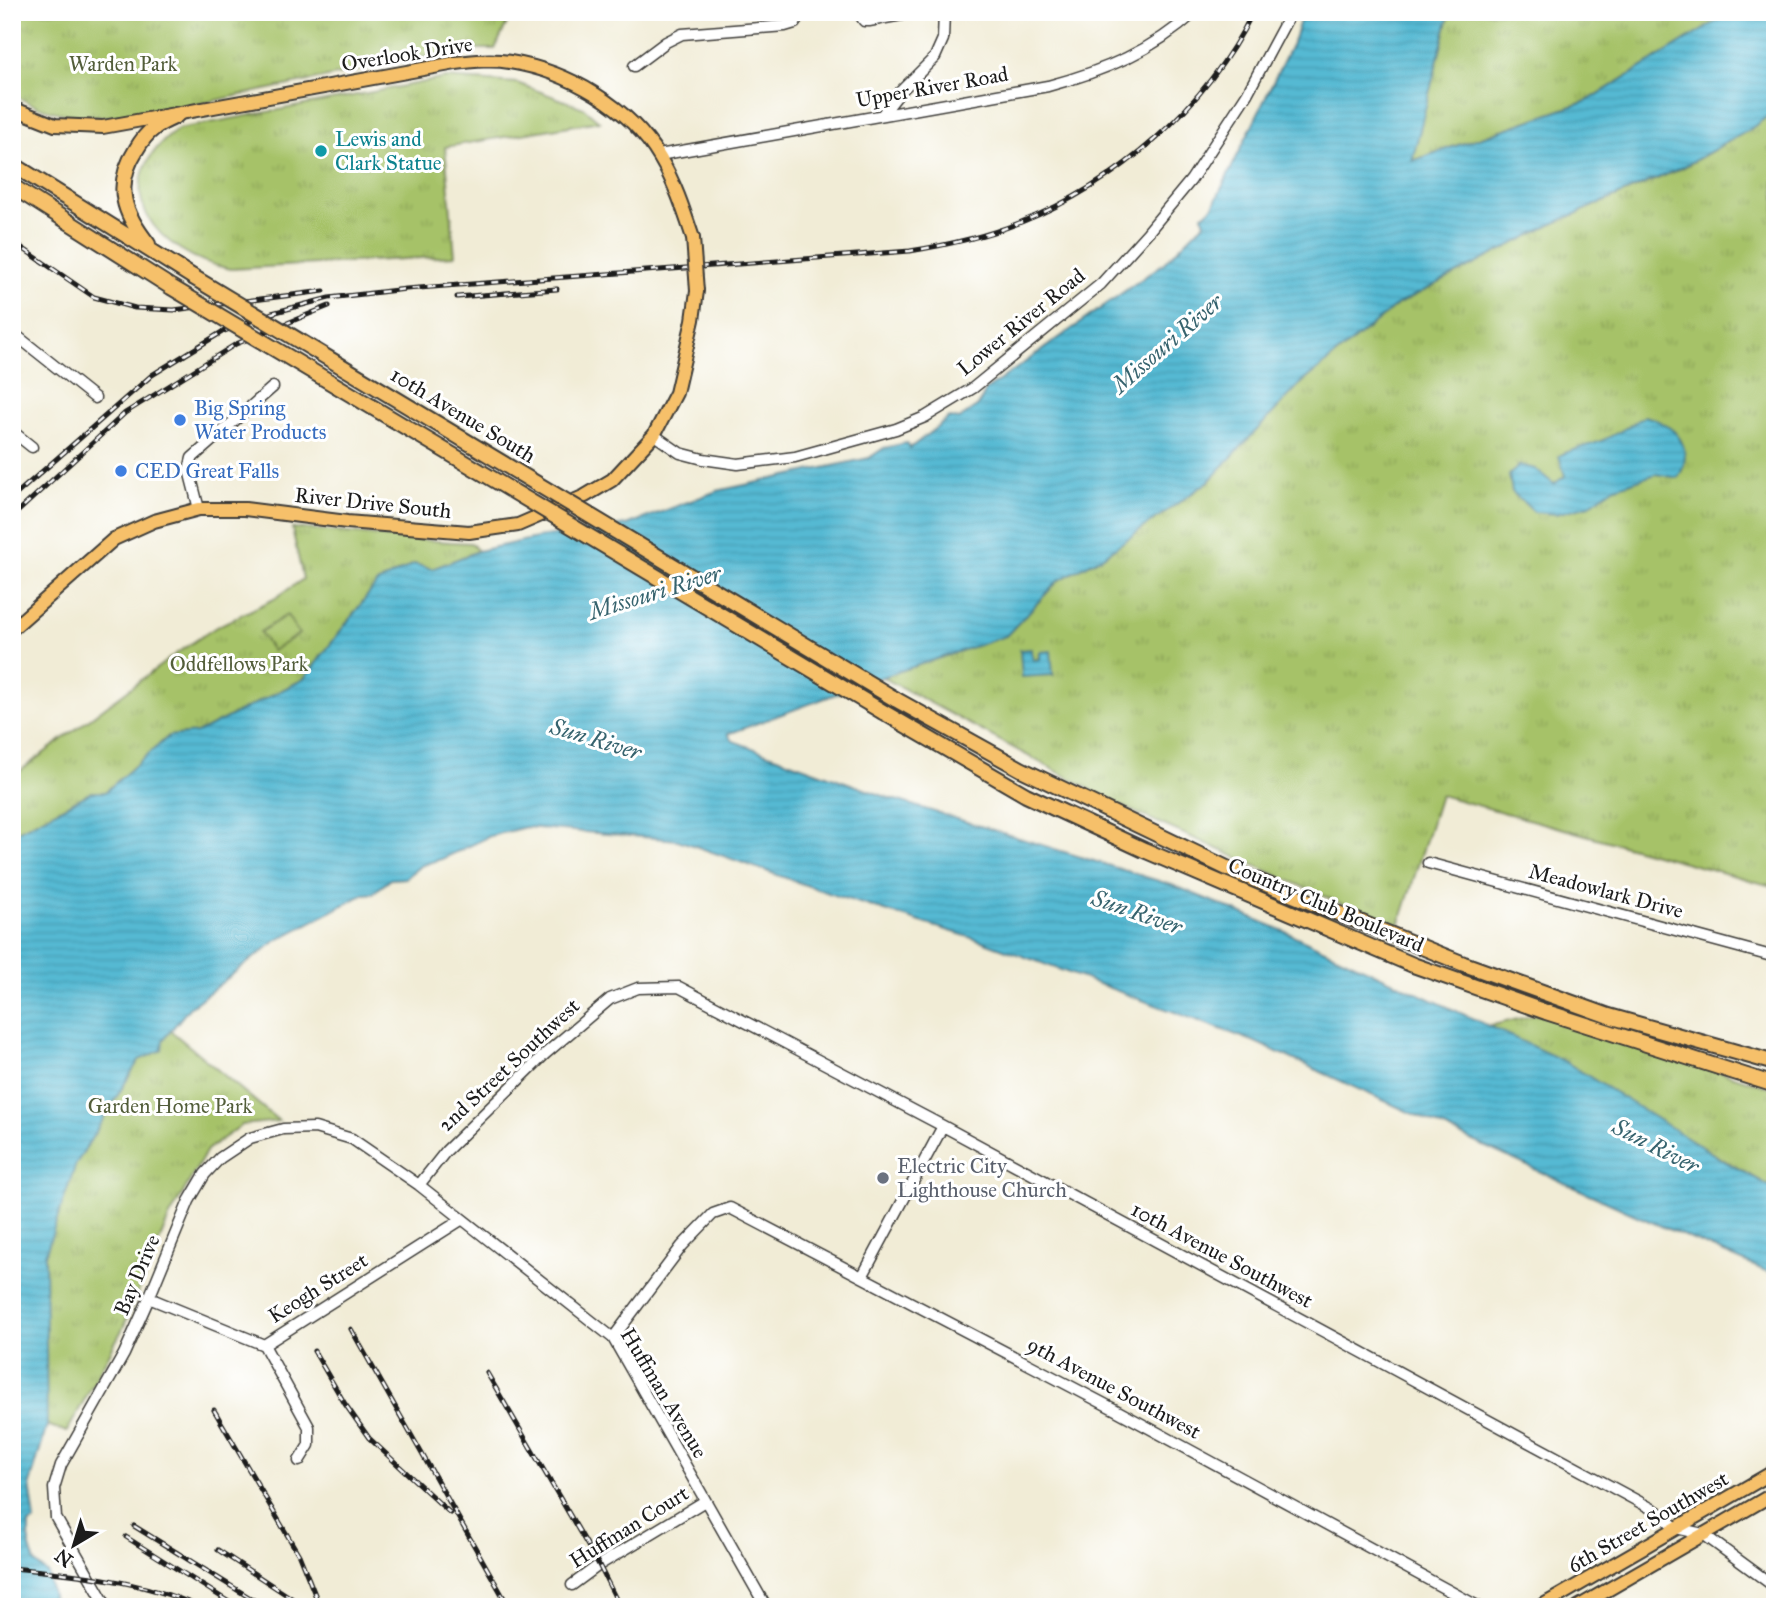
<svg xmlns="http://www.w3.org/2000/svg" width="1787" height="1619" font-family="'IM FELL Great Primer',serif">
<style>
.grass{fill:url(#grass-tufts);stroke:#616f42;stroke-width:2}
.garden{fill:#a6c268;stroke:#616f42;stroke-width:2}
.water{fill:url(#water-rules);stroke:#386a78;stroke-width:2}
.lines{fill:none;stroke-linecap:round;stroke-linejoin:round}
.minor-casing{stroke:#3c3b38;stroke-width:13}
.major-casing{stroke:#3c3b38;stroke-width:16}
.highway-casing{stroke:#3c3b38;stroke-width:18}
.minor{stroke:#fff;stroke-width:10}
.major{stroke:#f6c06b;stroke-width:12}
.highway{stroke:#f6c06b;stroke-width:14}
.rail-casing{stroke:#1c1c1c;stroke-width:5}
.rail{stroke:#fff;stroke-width:2.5;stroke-dasharray:8;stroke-linecap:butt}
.major-bridge-casing{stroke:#3c3b38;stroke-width:16;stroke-linecap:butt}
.highway-bridge-casing{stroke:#3c3b38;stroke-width:18;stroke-linecap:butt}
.major-bridge{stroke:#f6c06b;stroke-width:12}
.highway-bridge{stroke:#f6c06b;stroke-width:14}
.culture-dot{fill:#0f9aa8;stroke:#fff;stroke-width:2.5}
.shop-dot{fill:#3f7fe0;stroke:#fff;stroke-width:2.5}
.worship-dot{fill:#6b7280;stroke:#fff;stroke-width:2.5}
.labels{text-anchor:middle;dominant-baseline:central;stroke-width:6;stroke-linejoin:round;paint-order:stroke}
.street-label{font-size:21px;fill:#1c1c1c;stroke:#fff}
.park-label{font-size:21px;fill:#535e3a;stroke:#fff}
.culture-label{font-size:21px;fill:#0d838f;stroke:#fff;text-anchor:start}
.shop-label{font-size:21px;fill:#366cbe;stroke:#fff;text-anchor:start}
.worship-label{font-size:21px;fill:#5b616d;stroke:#fff;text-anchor:start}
.water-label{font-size:23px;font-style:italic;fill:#36636e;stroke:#fff}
</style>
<defs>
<pattern id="grass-tufts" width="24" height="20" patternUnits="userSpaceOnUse" patternTransform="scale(1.75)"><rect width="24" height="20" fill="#a6c268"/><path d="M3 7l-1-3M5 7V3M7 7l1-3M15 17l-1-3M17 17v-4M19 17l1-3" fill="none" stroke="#8ea65a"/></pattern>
<pattern id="water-rules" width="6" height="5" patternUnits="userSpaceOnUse" patternTransform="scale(1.75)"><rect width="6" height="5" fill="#55b9d3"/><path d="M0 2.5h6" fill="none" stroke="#499eb5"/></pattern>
</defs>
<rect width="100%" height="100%" fill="#fff"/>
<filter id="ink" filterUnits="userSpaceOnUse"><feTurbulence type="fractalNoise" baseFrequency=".0143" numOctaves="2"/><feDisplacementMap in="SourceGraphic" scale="14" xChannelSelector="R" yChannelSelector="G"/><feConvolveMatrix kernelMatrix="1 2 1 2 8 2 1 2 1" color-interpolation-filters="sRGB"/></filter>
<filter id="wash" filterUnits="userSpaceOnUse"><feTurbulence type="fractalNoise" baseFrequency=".00686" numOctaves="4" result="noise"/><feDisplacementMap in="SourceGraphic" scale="28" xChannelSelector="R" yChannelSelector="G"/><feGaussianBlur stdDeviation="1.57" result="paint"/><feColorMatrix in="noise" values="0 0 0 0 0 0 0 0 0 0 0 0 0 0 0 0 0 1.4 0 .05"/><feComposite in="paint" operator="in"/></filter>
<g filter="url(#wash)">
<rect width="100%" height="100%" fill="#f1ecd6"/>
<path class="grass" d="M20,12H512L495,49H463L159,112C104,119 62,123 12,94V22Z
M1450,12H1732L1587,101L1411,161Z
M446,78L517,83L584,108L599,121L445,147L455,256L231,269C156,255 100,186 178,129Z
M1775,111V887L1440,795L1398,929L1121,806L882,677L1006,636L1059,580L1102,557L1209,481L1298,386L1398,304L1550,225L1682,168L1749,130Z
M292,528C352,532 411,541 471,543L478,551L432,569L414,564L377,583L304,679L197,733L169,736L105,792H92L12,834V777L177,653L216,627L274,599L303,579Z
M1539,1014L1775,1089V1189L1489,1026Z
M165,1026L279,1121L242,1125L207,1150L169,1218L123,1328L67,1432L38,1422L37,1288L52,1203L112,1084Z"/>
<path class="garden" d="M287,615L299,634L272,651L260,632Z"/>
<path class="water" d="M1303,12H1450L1412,161L1587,101L1732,12H1775V111L1749,130L1681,168L1550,225L1398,304L1298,386L1209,481L1102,557L1059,580L1006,636L882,677L728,734L733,741L889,798L1175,886L1286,932L1564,1061L1726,1162L1775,1189V1275L1633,1214L1253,1041L982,941L837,896L678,840L526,827L490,836L444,858L420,866L406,878L391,879L373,893L364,894L277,940L189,1008L163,1040L162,1050L139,1060L76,1164L45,1255L47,1425L30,1484L35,1521L29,1524V1544L35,1563L48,1574L54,1607H12V834L92,792H105L169,736L197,733L304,679L377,583L414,564L432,569L478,551L545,536L627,525L717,491L869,458L884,448L907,443L910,448L949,418L959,419L978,406L986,390L1164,263L1205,222L1202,216L1213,206L1294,39Z
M1645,416C1676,425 1696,447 1678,478L1656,474L1613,488L1589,505L1556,514L1534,512L1512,492L1509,475L1520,465L1535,469L1554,484L1565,476L1559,456C1573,448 1587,447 1601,441C1617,434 1631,425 1645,416Z
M1031,649L1033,660L1040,659V652L1051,651L1053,675L1022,677L1020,650Z"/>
</g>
<g filter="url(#ink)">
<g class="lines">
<g class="minor-casing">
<path id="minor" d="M858,12L864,21H869L918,12
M634,66L666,42L682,34L785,26L795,23L800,12
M882,115L900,92L935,57L943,39L944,12
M659,155L1048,86C1104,71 1152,51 1195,12
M12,332L95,398
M12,431L32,447
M654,435L680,453L703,459L738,464L795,457L896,429L925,417L973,388L1101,284L1148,232L1191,180L1247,94L1291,12
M199,509L189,470L192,458L273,387
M1428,863L1775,957
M419,1185L446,1151L545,1054L610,999L638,988L679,987L943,1126L1658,1512L1676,1528L1703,1534L1775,1587
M862,1277L943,1126
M149,1298L264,1345L461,1220
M613,1338L682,1246L713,1214L730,1208L1114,1409L1479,1607
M264,1345L309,1427V1445L299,1461
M572,1585L599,1565L705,1501
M107,1607L56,1518L54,1488L61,1465L124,1354L149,1298L189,1201L205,1174L220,1158L250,1138L283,1129L315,1128L352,1139L419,1185L613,1338L766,1607"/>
</g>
<g class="major-casing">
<path id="major" d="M12,108L55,125L103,127L456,63C474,61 492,59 510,62C568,71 630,107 660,158C675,183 684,211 693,238
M12,629L114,539L154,521L199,509H245L347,522L469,532L518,525L585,496L612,480L654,435L676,393L693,320L697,291
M1540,1607L1775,1471
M1578,1607L1775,1493"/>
</g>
<g class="highway-casing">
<path id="highway" d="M12,164L193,277
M12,186L171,287
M148,244C124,214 113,186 136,150C140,143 146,134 153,129C159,123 169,120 177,115
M895,699L1021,769L1231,870L1464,964L1609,1016L1775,1063
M883,712L1026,795L1144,850L1413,965L1546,1012L1775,1085"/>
</g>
<use href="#minor" class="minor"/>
<use href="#major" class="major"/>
<use href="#highway" class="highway"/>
<g class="rail-casing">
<path id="rail" d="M12,241L94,297L135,308L174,310L324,291
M457,297L557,289
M12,498L152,375L222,332L272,313L329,298L406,289L910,251C947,245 984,237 1019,223C1117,184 1206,108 1253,12
M12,517L125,413L236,344L329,306
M351,1329L509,1607
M314,1351L345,1404L369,1438L450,1513
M487,1373L599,1565L620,1607
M214,1410L299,1555L320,1607
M134,1526L265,1607
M126,1537L237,1607
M218,1550L305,1607
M12,1568C77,1574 140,1580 200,1607"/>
</g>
<use href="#rail" class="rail"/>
<g class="major-bridge-casing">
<path id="major-bridge" d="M693,238L697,291"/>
</g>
<g class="highway-bridge-casing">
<path id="highway-bridge" d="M193,277L895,699
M171,287L883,712"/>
</g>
<use href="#major-bridge" class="major-bridge"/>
<use href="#highway-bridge" class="highway-bridge"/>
</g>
</g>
<circle class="culture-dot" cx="321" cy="151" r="7"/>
<g class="shop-dot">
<circle cx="180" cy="420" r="7"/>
<circle cx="121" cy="471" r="7"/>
</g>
<circle class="worship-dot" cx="883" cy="1178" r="7"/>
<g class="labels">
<g class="street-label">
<text transform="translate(407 54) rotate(-9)">Overlook Drive</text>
<text transform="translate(932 87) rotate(-10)">Upper River Road</text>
<text transform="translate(1021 322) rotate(-39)">Lower River Road</text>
<text transform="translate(463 415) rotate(31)">10th Avenue South</text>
<text transform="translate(373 503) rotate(6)">River Drive South</text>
<text transform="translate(1606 891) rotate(15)">Meadowlark Drive</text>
<text transform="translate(1326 905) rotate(23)">Country Club Boulevard</text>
<text transform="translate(509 1065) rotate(-43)">2nd Street Southwest</text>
<text transform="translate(1222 1255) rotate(28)">10th Avenue Southwest</text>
<text transform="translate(137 1275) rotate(-67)">Bay Drive</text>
<text transform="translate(318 1288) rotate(-32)">Keogh Street</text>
<text transform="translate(1114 1388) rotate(28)">9th Avenue Southwest</text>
<text transform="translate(664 1393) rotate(59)">Huffman Avenue</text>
<text transform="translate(1648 1522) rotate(-30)">6th Street Southwest</text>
<text transform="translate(629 1527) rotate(-32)">Huffman Court</text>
</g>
<g class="park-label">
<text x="123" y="64">Warden Park</text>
<text x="239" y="664">Oddfellows Park</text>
<text x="170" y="1106">Garden Home Park</text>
</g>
<g class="culture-label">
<text x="335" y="139">Lewis and<tspan x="335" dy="24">Clark Statue</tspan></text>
</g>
<g class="shop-label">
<text x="194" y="408">Big Spring<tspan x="194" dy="24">Water Products</tspan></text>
<text x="135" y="471">CED Great Falls</text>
</g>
<g class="worship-label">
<text x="897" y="1166">Electric City<tspan x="897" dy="24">Lighthouse Church</tspan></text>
</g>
<g class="water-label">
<text transform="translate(1167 343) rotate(-41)">Missouri River</text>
<text transform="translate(655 592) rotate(-17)">Missouri River</text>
<text transform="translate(596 739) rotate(17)">Sun River</text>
<text transform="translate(1137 912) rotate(19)">Sun River</text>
<text transform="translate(1656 1146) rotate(27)">Sun River</text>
</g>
</g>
<rect width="1787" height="1619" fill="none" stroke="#fff" stroke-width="42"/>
<g transform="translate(74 1545) rotate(218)" stroke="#ffffff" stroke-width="5" paint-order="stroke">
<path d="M0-5L12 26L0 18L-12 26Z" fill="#1c1c1c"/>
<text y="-10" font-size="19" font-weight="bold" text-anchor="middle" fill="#1c1c1c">N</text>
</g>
</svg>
